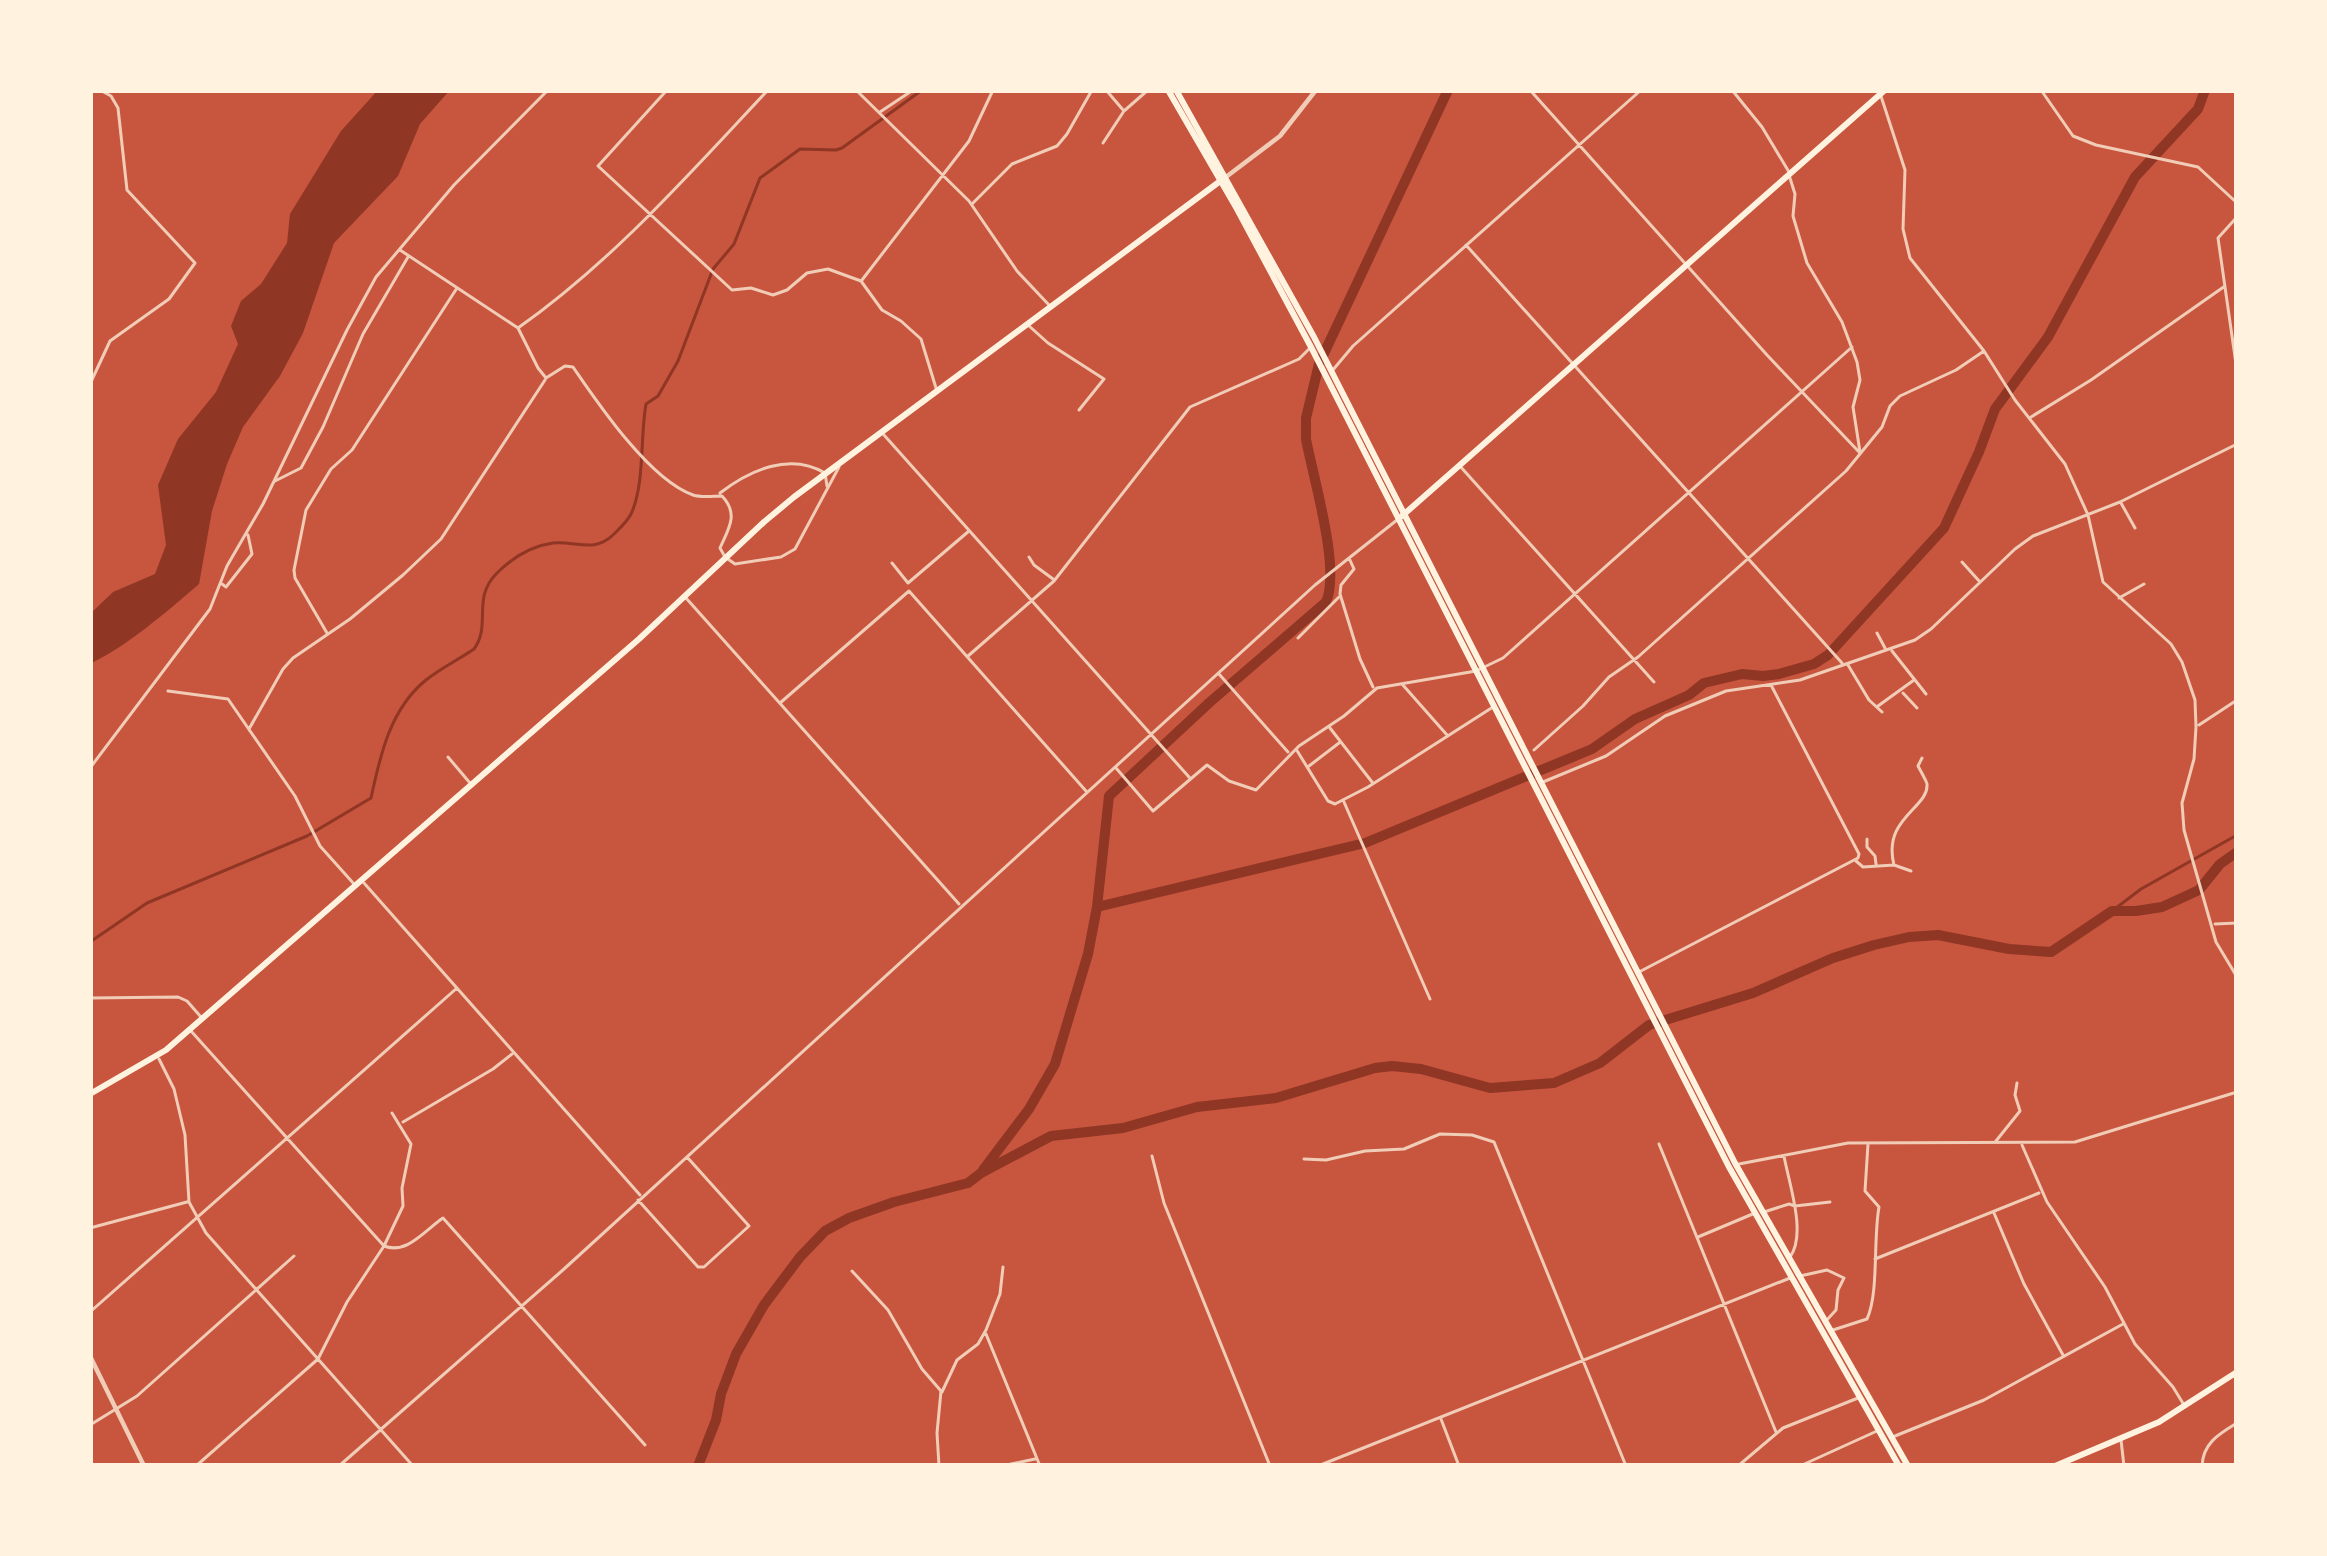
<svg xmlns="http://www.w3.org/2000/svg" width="2327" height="1556" font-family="Mulish,sans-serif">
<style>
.water{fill:#8f3625}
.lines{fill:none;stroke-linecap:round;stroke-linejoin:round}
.stream{stroke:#8f3625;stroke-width:3}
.river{stroke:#8f3625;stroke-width:10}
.minor{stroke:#f1ccb7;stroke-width:3}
.tertiary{stroke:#f1ccb7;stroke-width:4.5}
.secondary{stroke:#fff3e0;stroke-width:6}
.primary{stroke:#fff3e0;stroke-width:6}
</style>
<rect width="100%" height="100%" fill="#c8553d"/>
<path class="water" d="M378,90H450L420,124L398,176L334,243L303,333L280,376L243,427L227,464L212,511L199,584C165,613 130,644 90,664V614L113,592L155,574L166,545L158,485L178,439L216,392L238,344L231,326L241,301L261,284L287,243L290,214L341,131Z"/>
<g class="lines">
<path class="stream" d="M2112,911L2141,889L2237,835
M90,942L147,903L307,836L371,798C380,756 390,709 426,680C441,668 458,660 474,649C492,624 471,599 497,573C512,558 531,546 553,543C577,541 594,553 613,535C620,528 627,522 631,514C645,484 640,437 646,404L658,396L678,361L713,269L734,244L760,178L800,149L836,150L842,148L922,90"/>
<path class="river" d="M1097,907L1365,843L1592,749L1635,719L1689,695L1704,683L1742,674L1763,676L1779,674L1814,664L1828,655L1944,528L1979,452L1995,409L2048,337L2135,177L2198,109L2205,90
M983,1170L1029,1109L1055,1064L1088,954L1097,907L1109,796L1210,702L1326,602C1341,569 1313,477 1306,439V418L1319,364L1448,90
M698,1466L716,1420L721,1394L736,1354L764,1305L800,1257L825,1231L849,1218L894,1202L968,1183L981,1173L1051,1136L1123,1128L1197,1107L1276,1098L1375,1068L1392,1066L1421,1069L1490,1088L1554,1083L1600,1063L1649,1025L1753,993L1833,958L1874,945L1909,937L1938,935L2009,949L2051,952L2112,911H2136L2162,907L2199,890L2220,864L2237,852"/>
<path class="minor" d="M667,90L598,166L732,290L751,288L773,295L787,290L807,273L828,269L861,281L882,310L901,321L921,339L936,388
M856,90L969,201L1017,271L1049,305
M1106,90L1124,111
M1530,90L1767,355L1860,453
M1732,90L1762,127L1789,172
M1879,90L1905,170L1903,229L1910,258L1984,351L2015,400L2065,464L2088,515L2103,582L2171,644L2182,662L2195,700L2196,727L2194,759L2182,803L2184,830L2216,942L2237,977
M2041,90L2073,136L2096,145L2198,167L2237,203
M880,112L913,90
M1103,143L1124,111L1148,90
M1789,175L1795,194L1793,216L1807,263L1842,322L1857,362L1860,380L1853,407L1860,452
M973,203L1012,164L1057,146L1067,134L1092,90
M2237,217L2218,238L2237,371
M1466,245L1842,663
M400,250L518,328L538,368L546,378L565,366L573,367C599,405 650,480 693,495C702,498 713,496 722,496C739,514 729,528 720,548L725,557L735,564L781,557L795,549L839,467
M862,280L969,141L993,90
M1028,325L1048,343L1104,379L1079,410
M518,328C613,261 689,174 768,90
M1332,371L1353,346L1641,90
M90,384L110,341L169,299L195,263L127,190L118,108L111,96L100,90
M2031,417L2091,380L2225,286
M884,435L1189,777
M1459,465L1654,682
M275,481L301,468L323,427L363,334L408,257
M720,493C750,470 790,452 825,473L827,486
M2121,503L2135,528
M1029,557L1034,565L1053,579
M1349,558L1354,569L1341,585L1340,594L1360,659L1373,687
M1962,562L1980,582
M892,563L908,583
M908,583L969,531
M222,584L226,587L252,554L248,535
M686,598L959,904
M2119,598L2144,584
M327,633L295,578L294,570L306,510L331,469L352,450L457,288
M1877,633L1885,648
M1298,638L1339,597
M1892,651L1926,694
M968,656L1054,581L1190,407L1299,359L1311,347
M1848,665L1869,700L1882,712
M1219,674L1288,752
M1402,684L1447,735
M168,691L228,699L295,796L320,846L354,884
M1903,693L1917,708
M780,703L909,591L1086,791
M1878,706L1914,680
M2199,725L2237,700
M1330,728L1372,782
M249,729L283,669L293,658L350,619L403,575L441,539L545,380
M1296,749L1328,801L1335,804L1368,787L1493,707
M1534,750L1583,706L1609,677L1638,657L1846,471L1882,427L1890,406L1900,396L1956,370L1984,351
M448,757L470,783
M1309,766L1339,743
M90,768L210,609L227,566L263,504L347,330L376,277L454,185L548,90
M1116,768L1153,811L1207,765L1229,781L1256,790L1299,746L1344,716L1377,688L1476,671L1503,658L1852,347
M1543,782L1606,756L1665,716L1726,691L1800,680L1915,640L1931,629L2015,549L2033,536L2120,502L2237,444
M1344,802L1430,999
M1867,839V847L1875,856L1876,864
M1856,861L1863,867L1894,865L1911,871
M1894,865C1882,818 1929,808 1927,784C1927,782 1919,768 1918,766L1922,758
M364,883L640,1195
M2215,924L2237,923
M1639,972L1858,858L1859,854L1771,685
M90,998L178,997L187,1001L201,1017
M191,1031L384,1246C407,1255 425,1230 443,1218L645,1445
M159,1059L174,1089L185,1135L189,1202L206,1233L413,1466
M403,1122L493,1069L512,1054
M1996,1141L2020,1111L2015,1095L2017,1083
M1659,1144L1776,1432
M2022,1145L2047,1202L2105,1287L2135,1344L2173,1387L2184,1405
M1152,1156L1164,1203L1270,1466
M1784,1156C1789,1184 1807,1234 1790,1257
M1304,1159L1326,1160L1365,1151L1404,1149L1440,1134L1472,1135L1494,1142L1626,1466
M1739,1164L1848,1143L2075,1142L2237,1092
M638,1200L698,1267H704L749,1226L687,1157
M1764,1212L1789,1204L1795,1206L1830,1202
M1994,1213L2024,1284L2063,1355
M90,1228L187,1202
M1698,1237L1755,1213
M1875,1259L2039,1193
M852,1271L888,1310L922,1369L941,1391L937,1433L939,1466
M1800,1276L1827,1270L1844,1278L1838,1290L1836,1310L1825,1322
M90,1312L457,988
M1833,1330L1867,1319C1879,1293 1873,1240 1879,1207L1865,1191L1868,1144
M986,1334L1040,1466
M942,1392L957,1360L978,1344L986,1330L1000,1294L1003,1267
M1441,1419L1459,1466
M90,1425L137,1396L294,1256
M1895,1436L1984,1400L2123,1324
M2121,1440L2124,1466
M196,1466L318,1359L347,1302L384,1246L403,1206L402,1188L411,1144L392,1113
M339,1466L564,1269L1315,585L1397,520
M1002,1466L1035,1459
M1318,1466L1790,1278
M1738,1466L1783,1428L1858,1398
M1800,1466L1877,1431
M2202,1466C2203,1443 2219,1434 2237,1423"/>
<path class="tertiary" d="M1226,177L1280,136L1316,90
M90,1356L144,1466"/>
<path class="secondary" d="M1402,516L1885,90
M90,1094L166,1050L639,639L764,522L794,497L1223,179"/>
<path class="primary" d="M1168,90L1237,209L1311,347L1729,1167L1899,1466
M1176,90L1314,337L1735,1163L1908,1466
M2055,1466L2159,1422L2237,1372"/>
</g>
<rect width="2327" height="1556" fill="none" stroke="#fff3e0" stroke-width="186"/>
</svg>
